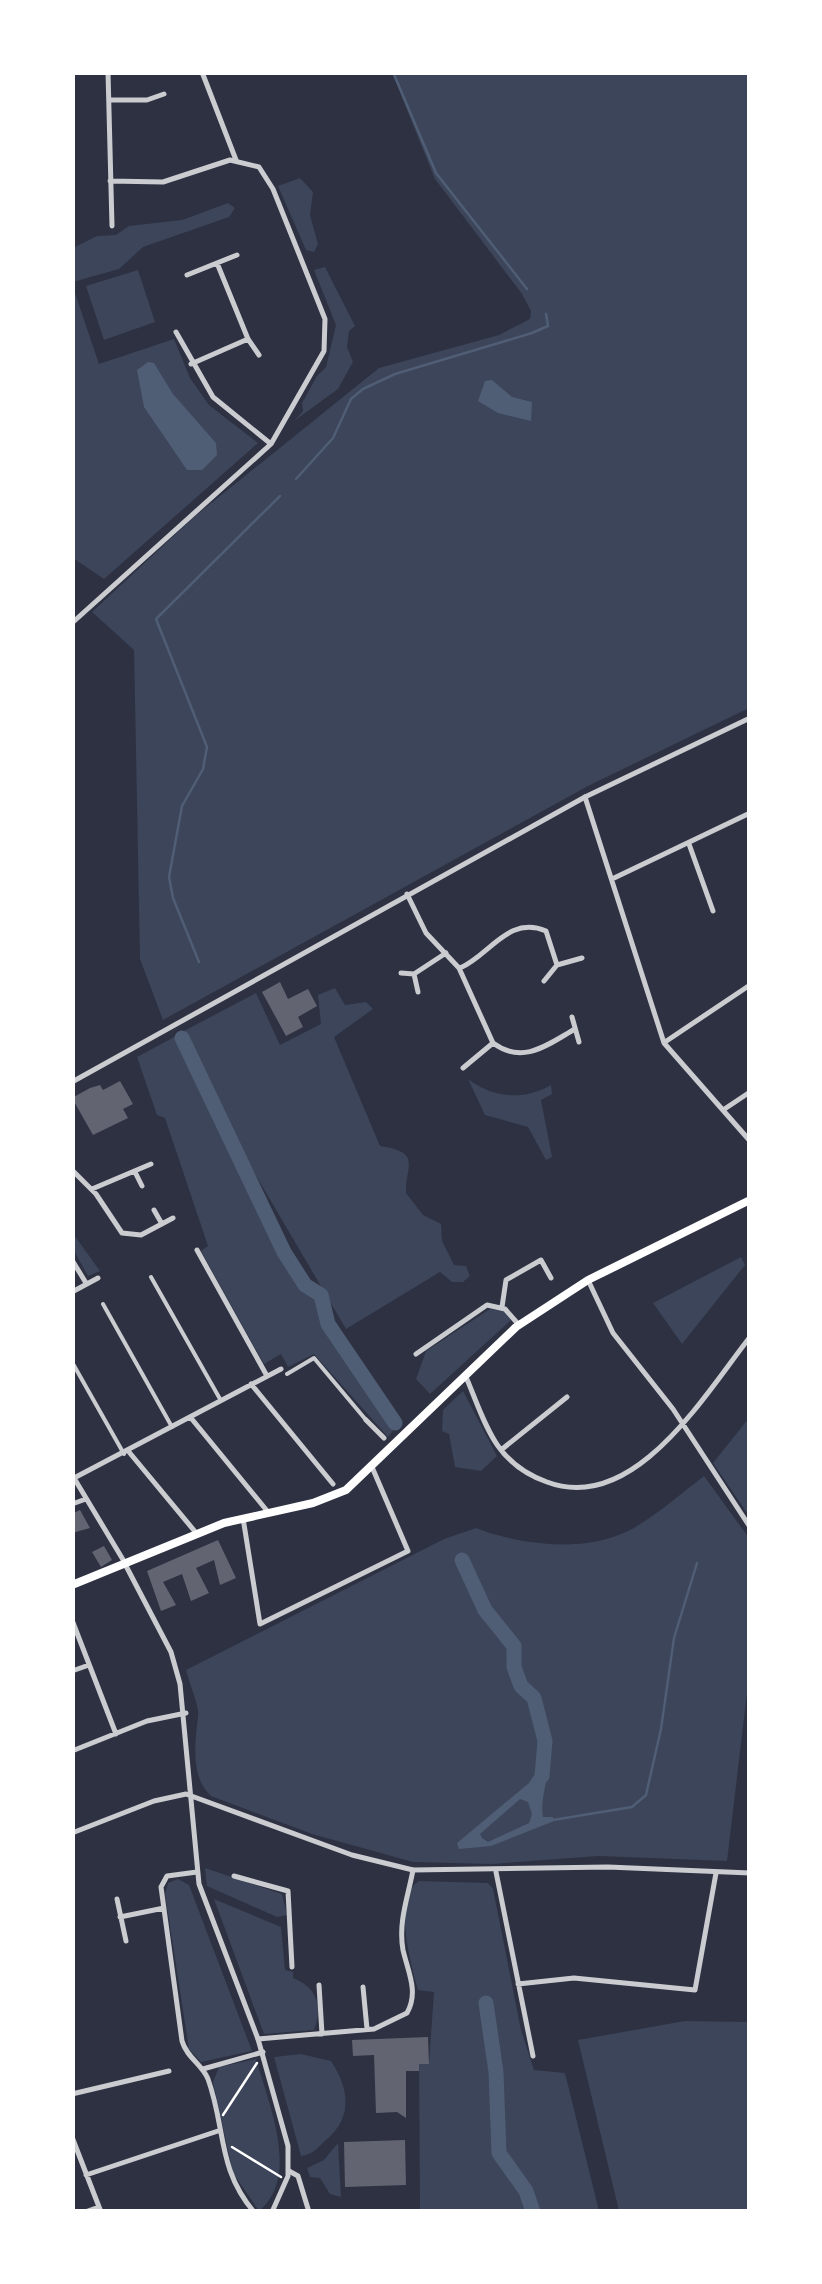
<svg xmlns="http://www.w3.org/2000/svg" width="822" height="2284" font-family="'Fira Sans Condensed',sans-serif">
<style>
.green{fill:#3c4559}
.water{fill:#4f5d75;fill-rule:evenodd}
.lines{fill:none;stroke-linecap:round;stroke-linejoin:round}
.stream{stroke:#4f5d75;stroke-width:2.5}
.river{stroke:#4f5d75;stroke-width:15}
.building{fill:#626471}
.path{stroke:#fff;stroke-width:2.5}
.pedestrian{stroke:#caccd0;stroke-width:4}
.minor{stroke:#caccd0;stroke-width:5}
.tertiary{stroke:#caccd0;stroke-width:5}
.primary{stroke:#fff;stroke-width:8}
</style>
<rect width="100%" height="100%" fill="#2d3142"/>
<path class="green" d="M392,73H749V708L588,786L163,1020L140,959L134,650L92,612L194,517L379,368L499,335L530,319L531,311L522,294L435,179Z
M300,178L313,192L310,215L318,244L314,252L306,250L278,186Z
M228,203L235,208L229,217L143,247L119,269L73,282V248L97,236L116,235L129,226L182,220Z
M325,267L355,326L349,331L347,347L353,362L338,389L294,421L303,411L302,403L317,376L326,367L336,325L314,270Z
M138,270L155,322L104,340L86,286Z
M72,284L99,364L174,339L190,378L209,405L258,443L104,579L73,558Z
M335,988L345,1005L366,1002L373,1009L334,1037L380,1146C423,1152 405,1167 406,1193L423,1215L441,1224L442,1241L454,1265L466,1266L470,1276L463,1282H452L440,1272L346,1329L214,1104L182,1032L256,993L280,1045L321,1024L318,995Z
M176,1036L281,1253L320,1304L333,1343L395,1428L388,1437L314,1354L288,1367L281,1354L264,1364L201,1251L208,1246L165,1118L157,1115L137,1057Z
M468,1079C493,1098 523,1101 551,1085L552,1094L541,1100L552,1157L546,1160L528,1127L485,1115Z
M73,1235H74L100,1271L88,1276L73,1249Z
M741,1257L745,1265L682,1344L653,1303Z
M490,1309L504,1311L511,1320L430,1394L416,1379L426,1351Z
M463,1391L497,1456L481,1471L455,1467L449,1434L442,1431L443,1410Z
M749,1418V1516L713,1463Z
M704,1476L749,1538V1676L727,1861L598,1856L492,1864L413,1862L312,1834L211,1796C190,1777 195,1741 198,1717C200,1707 189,1683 186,1670L444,1539L476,1528C520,1545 583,1553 628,1531C655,1517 680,1494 704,1476Z
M205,1868L282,1894L287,1915L277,1917L207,1886Z
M178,1879L189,1885L252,2051L201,2062L189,2049L165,1894L168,1883Z
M419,1881L488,1883L493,1889L521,2030L534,2070L565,2073L599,2211H420L419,2064L429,2063L434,1992L418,1990C411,1965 392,1898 419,1881Z
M214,1899L281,1927L285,1970L293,1972V1978C317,1987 323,2007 314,2030L264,2034Z
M685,2021L749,2022V2211H619L578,2040Z
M301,2054L331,2061C349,2088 353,2117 327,2139C318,2147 313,2155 301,2156L274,2057Z
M256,2059C268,2102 301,2177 259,2211L233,2173L213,2082L219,2067Z
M338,2143L341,2197L330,2194L320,2178L310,2177L307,2168L324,2160Z"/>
<path class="water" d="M148,362L154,363L173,394L216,443L217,455L202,470H187L144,407L137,370Z
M492,380L512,397L532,402L531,421L498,413L478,401L485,381Z
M546,1757C552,1775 539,1796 543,1817H553L554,1821L491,1846L459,1849L457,1843L529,1783ZM520,1799L528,1802L532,1814L529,1823L488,1842L482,1838L480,1834Z"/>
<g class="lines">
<path class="stream" d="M393,72L436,173L527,289
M296,479L333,438L351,399L363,389L395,374L532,333L548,326L546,314
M199,962L173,898L169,877L182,806L203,769L207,747L156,619L280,496
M553,1820L632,1807L646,1795L661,1729L674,1638L697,1563"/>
<path class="river" d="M182,1038L284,1252L305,1285L321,1295L328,1324L395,1423
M462,1560L485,1610L514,1646V1667L521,1686L534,1698L545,1741L542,1776
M486,2003L496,2072L499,2153L526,2191L533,2212"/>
</g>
<path class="building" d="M280,982L288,999L308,989L317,1006L298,1017L303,1027L286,1036L262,992Z
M120,1081L133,1104L123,1109L128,1118L93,1135L72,1098L90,1088L100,1085L103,1090Z
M80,1510L90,1528L72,1533V1514Z
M218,1540L236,1578L220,1585L214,1560L196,1568L209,1593L191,1601L182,1574L163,1582L176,1605L161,1611L147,1571Z
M104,1546L112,1560L101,1567L92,1552Z
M428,2037L429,2064H419V2071H406V2118L397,2112L376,2113L374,2055L353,2056L352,2040Z
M405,2140L406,2185L345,2187L344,2142Z"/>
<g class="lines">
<path class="path" d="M223,2115L257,2063
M232,2147L281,2177"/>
<path class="pedestrian" d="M151,1277L220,1399
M103,1304L172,1427
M72,1362L124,1454
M287,1374L314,1358L366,1420"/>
<path class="minor" d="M108,72L112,226
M202,72L236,160
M109,100H147L164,94
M217,263L248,339L259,355
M187,275L237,255
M176,332L213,397L271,444
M191,364L248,339
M72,623L271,444L324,351L325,319L273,189L259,167L230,160L163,182L110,181
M585,797L664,1043L750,1141
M689,844L713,911
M612,879L750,813
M407,894L426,933L459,968L493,1043C523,1065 547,1045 575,1029
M460,968C490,955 508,915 546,931L557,965
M401,973L414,974L418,992
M414,974L446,953
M544,981L557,965L582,958
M572,1017L579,1042
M665,1042L750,985
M463,1068L493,1043
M723,1110L750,1092
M72,1170L96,1194L122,1233L141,1235L173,1218
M135,1172L142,1186
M92,1189L151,1164
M154,1210L162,1224
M197,1250L267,1376
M72,1260L86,1283
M588,1280L613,1333L673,1409L750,1527
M72,1292L98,1278
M502,1307L506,1280L541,1260L551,1278
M416,1354L487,1305L505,1309L519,1325
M466,1377C476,1400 484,1426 498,1446C510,1463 527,1475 547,1482C634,1515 705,1394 750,1337
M251,1384L333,1484
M191,1418L268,1512
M366,1420L384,1438
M501,1450L567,1397
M129,1452L197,1534
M74,1478L281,1369
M74,1478L125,1563
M72,1504L86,1499
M243,1518L260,1624L408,1551L372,1467
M72,1620L116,1734
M72,1671L89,1665
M72,1751L147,1721L186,1713
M197,1872L167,1876L161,1887L182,2041C187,2058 202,2064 208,2079C226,2129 217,2168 254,2212
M496,1872L533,2056
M234,1876L288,1891L292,1967
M117,1899L126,1941
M120,1917L164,1908
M518,1984L574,1978L695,1990L716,1873
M319,1985L322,2034
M363,1987L367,2029
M258,2039L374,2029L407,2013C419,1992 408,1972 403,1950C398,1922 408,1897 413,1870
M203,2069L263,2052
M72,2094L169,2071
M72,2137L101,2212
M289,2171L298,2176L309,2212
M86,2175L218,2131
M85,2212L99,2207"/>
<path class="tertiary" d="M72,1082L585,797L750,718
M125,1564L171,1652L180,1684L199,1884L258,2039L288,2146V2176L272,2212
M72,1833L154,1801L186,1794L352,1855L413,1870L608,1867L750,1873"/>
<path class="primary" d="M72,1585L224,1523L313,1503L346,1490L516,1327L588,1280L750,1200"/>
</g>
<rect width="822" height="2284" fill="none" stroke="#ffffff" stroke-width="150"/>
</svg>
